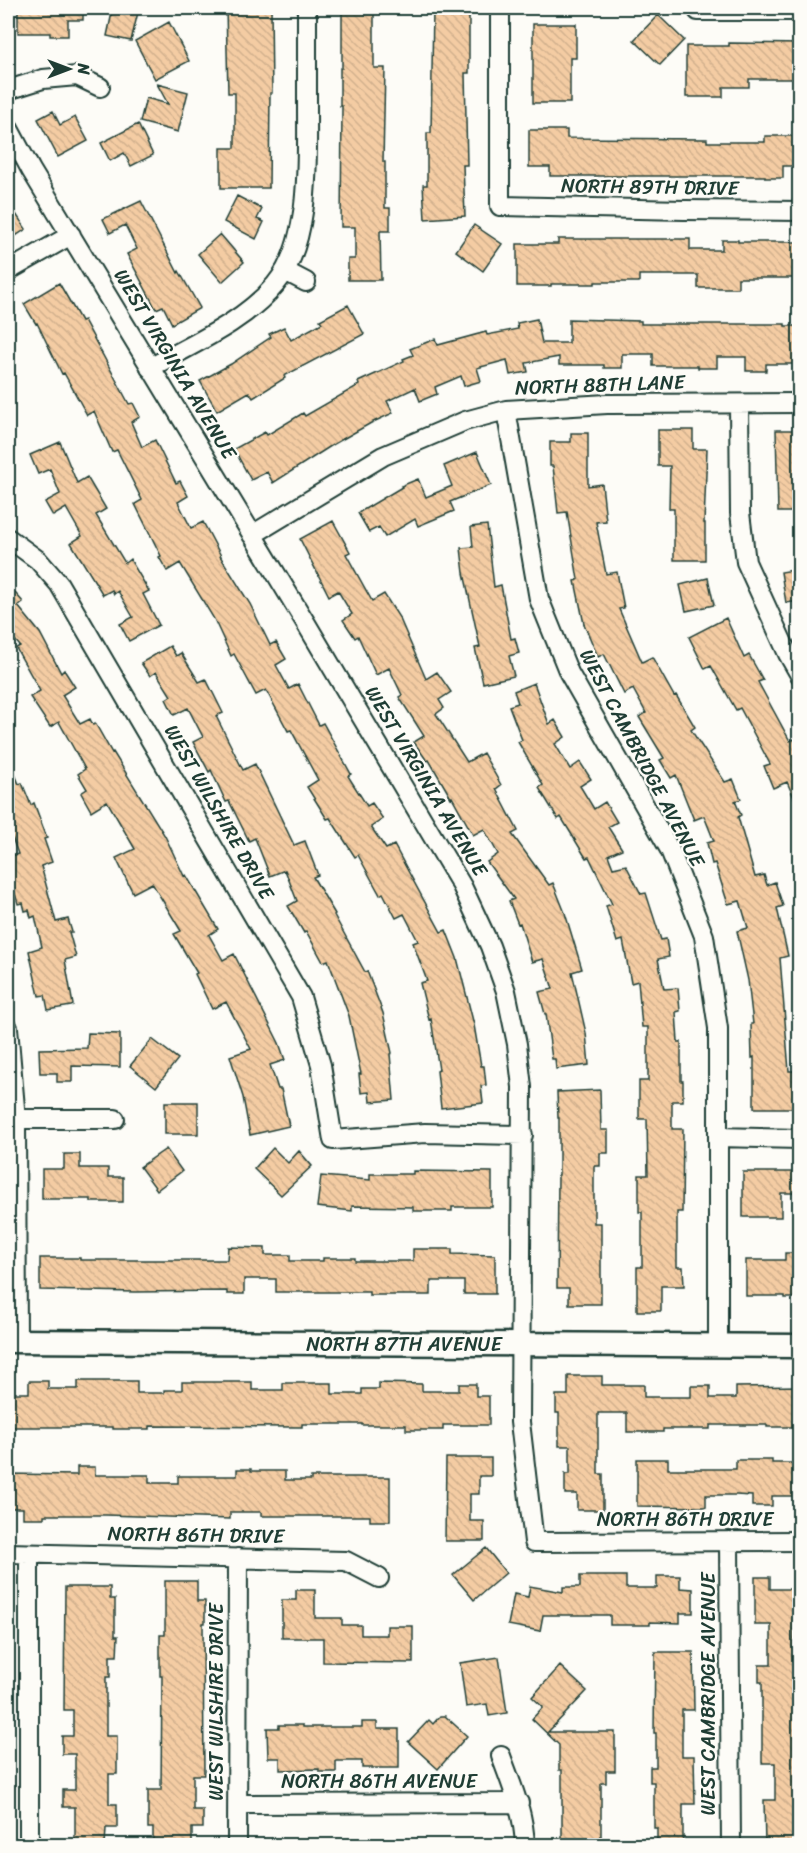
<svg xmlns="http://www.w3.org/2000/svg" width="807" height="1853" font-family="Sriracha,sans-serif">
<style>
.building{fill:url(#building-back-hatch);stroke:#1f3d34;stroke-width:1.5}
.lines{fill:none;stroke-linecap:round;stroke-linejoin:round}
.minor-casing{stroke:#1f3d34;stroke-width:22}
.tertiary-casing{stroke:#1f3d34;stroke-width:27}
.minor{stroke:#fdfcf7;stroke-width:18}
.tertiary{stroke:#fdfcf7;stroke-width:22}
.labels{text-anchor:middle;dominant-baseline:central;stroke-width:4.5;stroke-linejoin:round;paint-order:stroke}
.street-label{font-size:20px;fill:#1f3d34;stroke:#fdfcf7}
</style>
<defs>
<pattern id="building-back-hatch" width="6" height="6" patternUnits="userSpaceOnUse" patternTransform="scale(1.5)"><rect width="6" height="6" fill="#f4cca3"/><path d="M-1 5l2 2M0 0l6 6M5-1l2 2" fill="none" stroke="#d1b08d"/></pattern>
</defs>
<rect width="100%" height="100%" fill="#fdfcf7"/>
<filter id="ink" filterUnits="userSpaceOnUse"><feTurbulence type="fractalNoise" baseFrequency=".0167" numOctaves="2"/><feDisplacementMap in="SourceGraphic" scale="12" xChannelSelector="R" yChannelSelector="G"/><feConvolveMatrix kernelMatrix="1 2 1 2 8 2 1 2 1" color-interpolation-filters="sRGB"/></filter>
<g filter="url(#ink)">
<path class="building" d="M18,8H83V20H68V36H50V33H18Z
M113,8H139L131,41L107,36Z
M226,8H271L272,93H270L269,188H221V148H235V93H228Z
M342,8H374V68H385L383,162H385V208H390V231H380L381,280H348V259H355V227H341L342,106H340V68H342Z
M433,8H469V73H465L467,165H463L465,216L425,219L423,185H427V133H431Z
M658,15L684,40L660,65L634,40Z
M169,22L189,61L155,79L135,41Z
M533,24H576V58H570V103H533Z
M729,43L800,44V79H749V87H723V97H686V46H729Z
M157,84L188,92L178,132L140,122L146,98L168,104Z
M53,111L60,125L75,117L88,141L58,157L38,119Z
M138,124L153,155L131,166L124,153L110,161L101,143Z
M529,130H567V138L707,139V142H765V136H800V166H783V178H765V176H550V167H529Z
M237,196L262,209L257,219L264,222L256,239L224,222Z
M141,201L178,273L179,271L200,308L172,324L163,306L156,309L127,254L137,249L125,225L110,233L103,219Z
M8,202L26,229L8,241Z
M474,225L502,244L483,271L456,251Z
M220,234L244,262L222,282L198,254Z
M558,239H690V250H722V240H738V242H800V278H738V288H698V275H639V282H595V284H551V286H517V244H558Z
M59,283L81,321L84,320L129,404L133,403L140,417L131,422L142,447L155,440L176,483L180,481L188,496L178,502L191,528L203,522L221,556H220L250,604L270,645L276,642L286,659L276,665L289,689L298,684L319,725L323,723L351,774L348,776L367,806L372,803L383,819L371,827L386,849L394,845L441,932L446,930L457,958L474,1025L481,1066H484L486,1085L481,1086L483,1103L441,1108L437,1071L439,1070L431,1019L429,1020L420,983L427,981L413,943L418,941L404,914L396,918L383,893L380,895L358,855L355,857L330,818L327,819L307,787L318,780L291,730L288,731L266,690L256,695L234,654L231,656L214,619L180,563L167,571L159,557L161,556L135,504L142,500L117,450L112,452L94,411L87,415L64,373L62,374L37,323L36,324L24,304Z
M348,305L364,334L284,376L285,378L253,398L249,392L217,411L200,381L231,364L271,337L269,334L284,327L291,340L322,323L320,320Z
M537,319L542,343H569V319L641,321V324H785V326H800V364H766V371H746V357H717V368H698V366H653V354H622V368H604V365H559V357L526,363L528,372L510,375L507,360L477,368L481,381L464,386L461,376L435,387L437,394L420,401L415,388L387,401L393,413L371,423L334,444L273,483L267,472L251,480L234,449L265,432L267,435L303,413L305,416L359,385L358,382L404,361L403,359L413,355L410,349L435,339L438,345L486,332L487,335L518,329L517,323Z
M658,430H693V449H707L704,523H705V560H674V509H669L670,466H658Z
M776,430H800V512H778Z
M571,433H588V486L602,484L606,521L596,522L606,574L617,572L624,608L619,609L642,662L652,657L674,696L676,695L695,727L691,730L725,782L733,779L741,799L735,801L741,815L738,817L755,877L764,875L767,885L775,882L783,906L777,908L788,956L780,958L789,1071H794V1108H754V1057L752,1058L751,1024H753L748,980L737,931L748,928L740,901L728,904L715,863L712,864L707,843L714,841L704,816L694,820L676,775L671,778L660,760L664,758L639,717L646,713L633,689L624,694L604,654L598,657L584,624L575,581L578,580L567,512L558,513L553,466H550V442H571Z
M60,442L77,483L87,477L106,509L96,515L125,563L130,559L149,591L143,594L159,625L129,641L120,624L133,617L118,591L114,594L112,590L103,595L71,543L82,536L66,508L53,516L45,502L60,494L50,469L38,474L30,455Z
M477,452L491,485L450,502L454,511L418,526L415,519L385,537L379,527L369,532L358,513L402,487L401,486L418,479L426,497L452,486L444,466Z
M333,521L350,552L346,554L372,601L384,594L400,619L426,679L437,672L451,692L439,700L444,708L436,714L467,762L483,753L501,785L496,789L518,831L512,834L549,885L553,883L565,913L582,969L572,972L586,1033L589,1065L556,1069L555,1059H552L546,1014H545L539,992L553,989L543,959L532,962L520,923L518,924L509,901L514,899L487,862L498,854L484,829L473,835L452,797L451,798L429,760L427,761L414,742L424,736L399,697L402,695L389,668L376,675L358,636L355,638L343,620L352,614L338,591L329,596L300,539Z
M487,525L494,587L501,585L511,639L515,638L519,653L509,656L514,676L483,683L475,648L480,647L464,573L461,548L473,547L471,527Z
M800,569V601L786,603L781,572Z
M708,578L714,605L686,611L680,585Z
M8,585L23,602L18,606L40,633L61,673L64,670L75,687L62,695L80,724L90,719L93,725L95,723L112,753L113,752L165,836L184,876L186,875L218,929L209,935L223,960L234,954L279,1043L285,1060L270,1065L278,1089H281L289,1126L250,1135L243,1097L230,1056L251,1049L226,1002L212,1009L195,974L197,973L174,934L181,931L152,883L133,893L116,858L135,849L107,801L91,811L81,793L87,789L78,774L85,769L59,722L50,727L30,697L40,691L16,648L20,646L8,632Z
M726,618L744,658L749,655L763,680L758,682L790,741L794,739L800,752V811L787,782L773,788L764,766L770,764L740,708L736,710L711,666L705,669L689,637Z
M170,646L176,656L181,653L199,682L206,679L223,713L216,716L243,770L255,764L294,845L305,841L318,875L313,877L335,914L334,915L365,972L367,971L383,1013L392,1053L390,1054L394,1100L370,1102L369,1092L361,1093L359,1074H361L349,1016L328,960L323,962L306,931L304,933L288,906L297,901L285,870L270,876L255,838L249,841L229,801L226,802L211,770L209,772L193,742L203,737L188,708L174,715L166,699L171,696L156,672L150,676L141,663Z
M534,683L549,724L555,720L565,737L555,744L570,769L580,762L591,779L580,786L594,809L605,802L617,822L608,827L622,849L608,855L613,868L626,865L641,894L646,893L661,940L666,939L669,957L658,959L664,989L678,988L680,1011L676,1012L678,1042H681V1081H683V1101H672V1129H683L682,1212H677V1267H683L684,1286H661V1311H637V1267H642V1212H639V1175H648L647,1119H639V1081H648V1027H642L638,981L631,983L623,940L617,942L606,906L612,904L589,857L586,858L561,817L558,819L539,788L543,785L518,742L522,740L509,706L518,703L514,691Z
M8,757L19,784L22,783L31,805L34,803L47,838L44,839L52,862L41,866L56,922L68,919L72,932H69L76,957L65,960L73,1005L71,1006L48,1010L45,995L39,996L29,951L42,947L35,916L31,918L29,910L25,911L23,903L18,904L8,869V857L18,854L8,826Z
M88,1033L120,1034V1067L72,1066V1082H57V1073H40L39,1049L87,1048Z
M152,1039L178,1059L156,1087L130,1066Z
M600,1090L601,1130H608V1153H600V1166H594V1223H601V1304H569V1288H557L558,1175H559V1118H558L557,1092Z
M165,1102H198V1134H165Z
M273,1148L288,1163L299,1151L312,1166L281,1195L254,1169Z
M166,1149L182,1171L157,1190L140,1167Z
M64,1154H80V1168H108V1177H123V1202H91V1199H42V1169H64Z
M413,1171L492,1172V1207H452V1211H413V1207L352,1206V1211L317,1207L321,1176L370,1180V1174H413Z
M743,1172H800V1193H781V1217H743Z
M228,1247L265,1248V1255H290V1261H323V1258H355V1261H413V1249H452V1254L495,1255V1294H464V1281H431V1295H369V1292H276V1279H244V1294H227V1291L135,1292L40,1290V1258H80V1260H227Z
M785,1253H800V1298H785V1296H746V1260H785Z
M568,1376H602V1385H644V1397H691V1386H710V1398H736V1387L799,1386V1427H767V1425H710V1429H663V1432H627V1413H598V1474H603V1510H577V1494H565V1474H570V1446H559V1413H556V1395H568Z
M29,1381H48V1389H78V1381H137V1393H164V1390H182V1382H252V1390H283V1383H332V1394H362V1389H379V1383L422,1384V1391H459V1384H476V1396H489V1425H443V1430H406V1425H362V1424H302V1427L150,1426V1429H113V1427H9V1393H29Z
M446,1458H491V1476H479V1494H470V1521H484V1541H445Z
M637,1459H668V1469H736V1460H772V1463H800V1496H772V1506H752V1496L736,1495H706V1507L637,1506Z
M77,1467H95V1475H149V1483H178V1476H237V1469H251V1471H285V1480H311V1477H390V1521H370V1516H261V1512H230V1519L106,1515H44V1518H23V1508H8V1474L77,1475Z
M486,1548L506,1573L474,1600L453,1575Z
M580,1576H626V1588H657V1576H680V1588L693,1589V1613H680V1623L650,1622V1625H610V1615H543L540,1631L508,1625L514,1594L528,1597L530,1586L563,1592V1587H580Z
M755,1577H770V1589H794V1646H800V1845H765L764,1800H775V1763H762V1682H759V1665H771V1625H755Z
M165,1581H197V1601H205V1623H203L204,1775H193V1810H203V1828H192V1845H153V1828H148V1790H161L162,1676H160V1635H165Z
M65,1587H110V1599H115V1636H118L117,1656H110V1677H106V1736H117V1774H109V1804H117V1828H106L105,1845H75V1807H63V1790H75V1754H62V1736H73V1710H64Z
M296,1590H315V1618H342V1625H361V1635H387V1626H413V1663L323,1662V1638H282V1600H296Z
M655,1652H693L694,1710H682V1756H694L695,1804H683V1845H657V1828H654V1782H650V1767H656V1733H654Z
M499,1657L507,1713L489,1716L487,1704L466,1707L460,1663Z
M560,1666L587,1691L548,1732H615V1771H606V1783H601V1845H562V1770H559V1745L532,1719L543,1707L532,1697Z
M440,1716H445L467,1736L438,1769L408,1742L429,1720L433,1724Z
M362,1722H377V1729H399V1768H362V1761H336V1772H319V1769L280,1770V1758H268L267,1728H279V1725H303V1727H362Z"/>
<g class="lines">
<g class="minor-casing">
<path id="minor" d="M500,8V206L684,210L800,211
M698,8V11H800
M8,90L43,79L77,76L100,87
M8,127L31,170L304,620L462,886L490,946L506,991L517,1044L522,1087L520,1422L534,1542L800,1541
M8,271L71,235
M285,271L306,282
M150,368C192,344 243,323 275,285C311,243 307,161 307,108C307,75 307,41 307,8
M739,404L740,513L746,562L788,654L800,675
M506,410L539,599L569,673L670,850L704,936L718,1028V1346
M252,535L383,456L465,421L506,410L607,404L800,403
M8,538L38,560L59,584L301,997L321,1065L333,1140L425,1133L523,1135
M8,1028L16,1119L17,1341
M16,1119H115
M718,1137L800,1139
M729,1541L731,1846
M8,1553L346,1561L379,1578
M29,1554V1846
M501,1756C512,1786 524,1813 525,1846
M238,1804L519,1803
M237,1846L238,1558"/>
</g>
<g class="tertiary-casing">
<path id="tertiary" d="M8,1341L800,1346"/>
</g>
<use href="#minor" class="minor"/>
<use href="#tertiary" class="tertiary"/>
</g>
</g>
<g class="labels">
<g class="street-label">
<text transform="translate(650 187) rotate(1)">NORTH 89TH DRIVE</text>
<text transform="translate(175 364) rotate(59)">WEST VIRGINIA AVENUE</text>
<text transform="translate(600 385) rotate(-2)">NORTH 88TH LANE</text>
<text transform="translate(642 758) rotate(62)">WEST CAMBRIDGE AVENUE</text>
<text transform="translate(426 781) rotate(59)">WEST VIRGINIA AVENUE</text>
<text transform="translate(219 812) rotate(60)">WEST WILSHIRE DRIVE</text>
<text x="404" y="1344">NORTH 87TH AVENUE</text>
<text x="685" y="1519">NORTH 86TH DRIVE</text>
<text transform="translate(196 1535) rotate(1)">NORTH 86TH DRIVE</text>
<text transform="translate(708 1694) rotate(-90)">WEST CAMBRIDGE AVENUE</text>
<text transform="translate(216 1702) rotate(-90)">WEST WILSHIRE DRIVE</text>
<text x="379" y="1781">NORTH 86TH AVENUE</text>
</g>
</g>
<rect width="807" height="1853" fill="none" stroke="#fdfcf7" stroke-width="30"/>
<rect x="15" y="15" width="777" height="1823" fill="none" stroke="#1f3d34" stroke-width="2" filter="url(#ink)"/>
<g transform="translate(69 69) rotate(90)" stroke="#fdfcf7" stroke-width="4.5" paint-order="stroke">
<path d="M0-4.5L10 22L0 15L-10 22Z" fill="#1f3d34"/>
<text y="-9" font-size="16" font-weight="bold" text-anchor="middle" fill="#1f3d34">N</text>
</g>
</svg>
